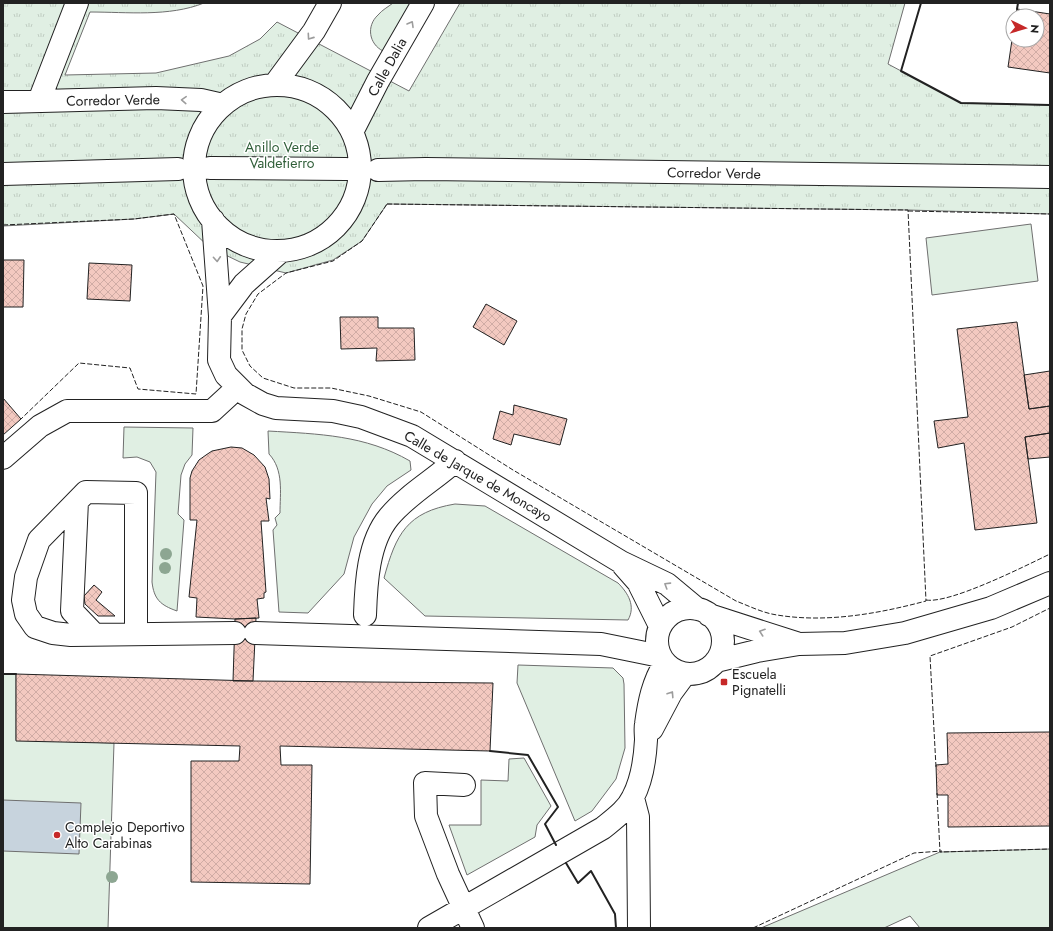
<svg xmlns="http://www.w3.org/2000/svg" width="1053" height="931" font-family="Jost,sans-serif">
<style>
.grass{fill:#e0efe3;stroke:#6f6f6f}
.park{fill:url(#park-tufts);stroke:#6f6f6f}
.water{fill:#c7d3dd;stroke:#6f6f6f}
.building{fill:url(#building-cross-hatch);stroke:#222}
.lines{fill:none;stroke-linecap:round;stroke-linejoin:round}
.minor-casing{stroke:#222;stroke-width:24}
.minor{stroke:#fff;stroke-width:22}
.fence{stroke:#222;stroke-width:1;stroke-dasharray:5 2;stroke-linecap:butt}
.wall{stroke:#222;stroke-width:2}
.tree{fill:#8da692}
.oneway{stroke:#9c9c9c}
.poi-dot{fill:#c62828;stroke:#fff;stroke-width:1.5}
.labels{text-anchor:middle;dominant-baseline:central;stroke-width:3;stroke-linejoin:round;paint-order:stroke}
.street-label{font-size:14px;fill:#222;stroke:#fff}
.park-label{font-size:14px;fill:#2f5e38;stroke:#fff}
.poi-label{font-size:14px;fill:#222;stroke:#fff;text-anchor:start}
</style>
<defs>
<pattern id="park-tufts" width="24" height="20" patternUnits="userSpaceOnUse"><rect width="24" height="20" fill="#e0efe3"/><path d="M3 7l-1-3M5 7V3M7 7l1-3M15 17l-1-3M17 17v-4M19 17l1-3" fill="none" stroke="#c0cdc2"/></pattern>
<pattern id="building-cross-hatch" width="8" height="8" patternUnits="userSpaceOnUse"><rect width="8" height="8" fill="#f3c9c0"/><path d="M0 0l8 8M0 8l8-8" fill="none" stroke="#d0aca5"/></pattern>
</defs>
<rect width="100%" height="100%" fill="#fff"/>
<path class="grass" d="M393,3H411L383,51C369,44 366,26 378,15C382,10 388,7 393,3Z
M1031,224L1038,281L932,295L926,238Z
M124,427L193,428L192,455L185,464L181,475L178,514L184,520L177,611C160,605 154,599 152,582L156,472L150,462L137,457L123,458Z
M268,431C319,434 365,435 410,461L411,470L387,486L372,504L354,537L344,574L308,613L279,612L273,530L277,525L275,518L280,513C280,493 284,470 269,454Z
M455,504L485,506L618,583C628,593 636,606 628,620L425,616L384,578C396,534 407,512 455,504Z
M518,665L613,668L623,678L624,684L625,748L616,779L592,811L575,821L517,683Z
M3,674H16V740L114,743L108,928H3Z
M524,758L551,806L537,825L535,837L467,875L449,825H481V780L508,781L509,759Z
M1050,849V928H920L910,916L884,928H761L940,852Z"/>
<path class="park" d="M3,3H204C169,17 127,12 90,12L65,75L156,73L229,56L260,39L277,22L409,91L460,3H905L888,64L961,103L1050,105V214L908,210L387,204L362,241L333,260L286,273L240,262L209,247L174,214L134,219L3,226Z"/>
<path class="water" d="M3,800L81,803L79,854L3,851Z"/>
<path class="building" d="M1017,9L1050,14V73L1008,67L1013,33V40H1037V16H1015Z
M3,260H24L23,307H3Z
M89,263L132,265L130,301L87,299Z
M486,304L517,321L504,345L473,327Z
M340,317H378V328H414L415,360L376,361L377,348L341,349Z
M1017,322L1029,409L1050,406V433L1025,437L1037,523L975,530L964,443L938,448L934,421L968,417L957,329Z
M1050,371V406L1029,409L1024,375Z
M3,398L21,419L3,435Z
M514,405L567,419L560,445L514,434L511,445L493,439L500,411L513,415Z
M1050,433V457L1028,459L1025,437Z
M231,447L242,448L254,455L265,467L269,479L270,499L266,498L269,521H261L266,592L264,593V598L257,599L259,618L235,619L196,617L197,598L189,597L197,520H190V478L192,471L199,460L206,455L212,451Z
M94,585L102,592L96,600L115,616H98L85,604L84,596Z
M256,618L253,681H233L235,619Z
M16,674L253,681L493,683L490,751L280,746L281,765H312L310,884L191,882V761H239L240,746L16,741Z
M1050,732V826L948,827V795H937L936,765L948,764L947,733Z"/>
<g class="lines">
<g class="minor-casing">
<path id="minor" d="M275,84L314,31L330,3
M194 168a83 83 0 1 1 166 0a83 83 0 1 1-166 0Z
M39,101L77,3
M3,102L156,98L201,100L223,105
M352,132L378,81L423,3
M210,168L346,169
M378,170L426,169L1050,177
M3,174L178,169
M213,220L220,316L219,360L226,375L245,394L263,404L276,408L333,411L361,417L412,436L621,562L667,584L697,609
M220,316L244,284L281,251
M3,458L40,426L67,411H212L237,388
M77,501L72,611L94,634
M623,565L638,582L660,626
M657 641a33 33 0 1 1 66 0a33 33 0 1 1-66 0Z
M365,615C366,584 368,542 389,517C407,495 434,480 455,461
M709,615L796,643
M136,633V493L86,492L39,540L26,577L23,600L26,614L35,627L53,633L71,635L235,633
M255,633L601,644L660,656
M716,661L757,651L799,644L845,643L905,633L991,608L1050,583
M652,729L671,693L685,674
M464,785L425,783L426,816L448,874L473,928
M633,798L638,817L639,928
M429,928L603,828C614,819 627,810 633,797C642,780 645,759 646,740C646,735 645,729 646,724C649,702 653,682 665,663"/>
</g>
<use href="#minor" class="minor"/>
<path class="fence" d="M387,204L908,210L926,601C877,614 826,623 777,615C763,613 749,606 736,601L513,470L421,412L369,396L331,388H294L263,378L250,366L242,350V329L246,314L258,294L286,273L333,261L362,241Z
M908,211L1050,214
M3,225L134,219L174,214L203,286L196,394L138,389L130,368L79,363L21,419
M926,600C950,604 1025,566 1050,554
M936,767L930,656L1012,627L1050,608
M937,793L940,852L1050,849
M753,928L914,853L942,851"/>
<path class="wall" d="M921,3L901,71L961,103L1050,105
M1017,9L1018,3
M3,674H16
M490,751L528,755L558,807L545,824L556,845
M566,863L578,883L591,871L615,914L616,928"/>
</g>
<g class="tree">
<circle cx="166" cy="554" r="6"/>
<circle cx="165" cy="568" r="6"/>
<circle cx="112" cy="877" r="6"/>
</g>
<defs><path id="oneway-chevron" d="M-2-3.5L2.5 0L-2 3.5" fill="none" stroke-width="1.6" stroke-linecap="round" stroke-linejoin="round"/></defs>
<g class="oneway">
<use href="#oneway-chevron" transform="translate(411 24) rotate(-60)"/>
<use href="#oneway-chevron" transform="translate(310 37) rotate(125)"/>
<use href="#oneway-chevron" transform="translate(184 100) rotate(-177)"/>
<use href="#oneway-chevron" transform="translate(217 259) rotate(86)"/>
<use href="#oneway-chevron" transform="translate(667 585) rotate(-148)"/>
<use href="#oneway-chevron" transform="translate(762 632) rotate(-161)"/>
<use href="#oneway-chevron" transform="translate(671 694) rotate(-57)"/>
</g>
<g class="poi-dot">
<rect x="720" y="678" width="8" height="8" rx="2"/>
<circle cx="57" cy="835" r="4"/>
</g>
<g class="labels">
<g class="street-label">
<text transform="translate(387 67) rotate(-61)">Calle Dalia</text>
<text transform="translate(113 100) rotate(-1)">Corredor Verde</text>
<text transform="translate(714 173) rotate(1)">Corredor Verde</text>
<text transform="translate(478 476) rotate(30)">Calle de Jarque de Moncayo</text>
</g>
<g class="park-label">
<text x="282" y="147">Anillo Verde<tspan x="282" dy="16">Valdefierro</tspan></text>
</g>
<g class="poi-label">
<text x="732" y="674">Escuela<tspan x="732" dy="16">Pignatelli</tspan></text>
<text x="65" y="827">Complejo Deportivo<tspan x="65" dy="16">Alto Carabinas</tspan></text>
</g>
</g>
<rect width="1053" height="931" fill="none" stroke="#222222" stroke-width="8"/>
<g transform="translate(1025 28) rotate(95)"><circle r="19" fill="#ffffff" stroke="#a7a7a7"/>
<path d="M0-3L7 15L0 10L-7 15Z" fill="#c62828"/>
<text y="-6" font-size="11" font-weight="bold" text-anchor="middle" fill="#222222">N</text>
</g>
</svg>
